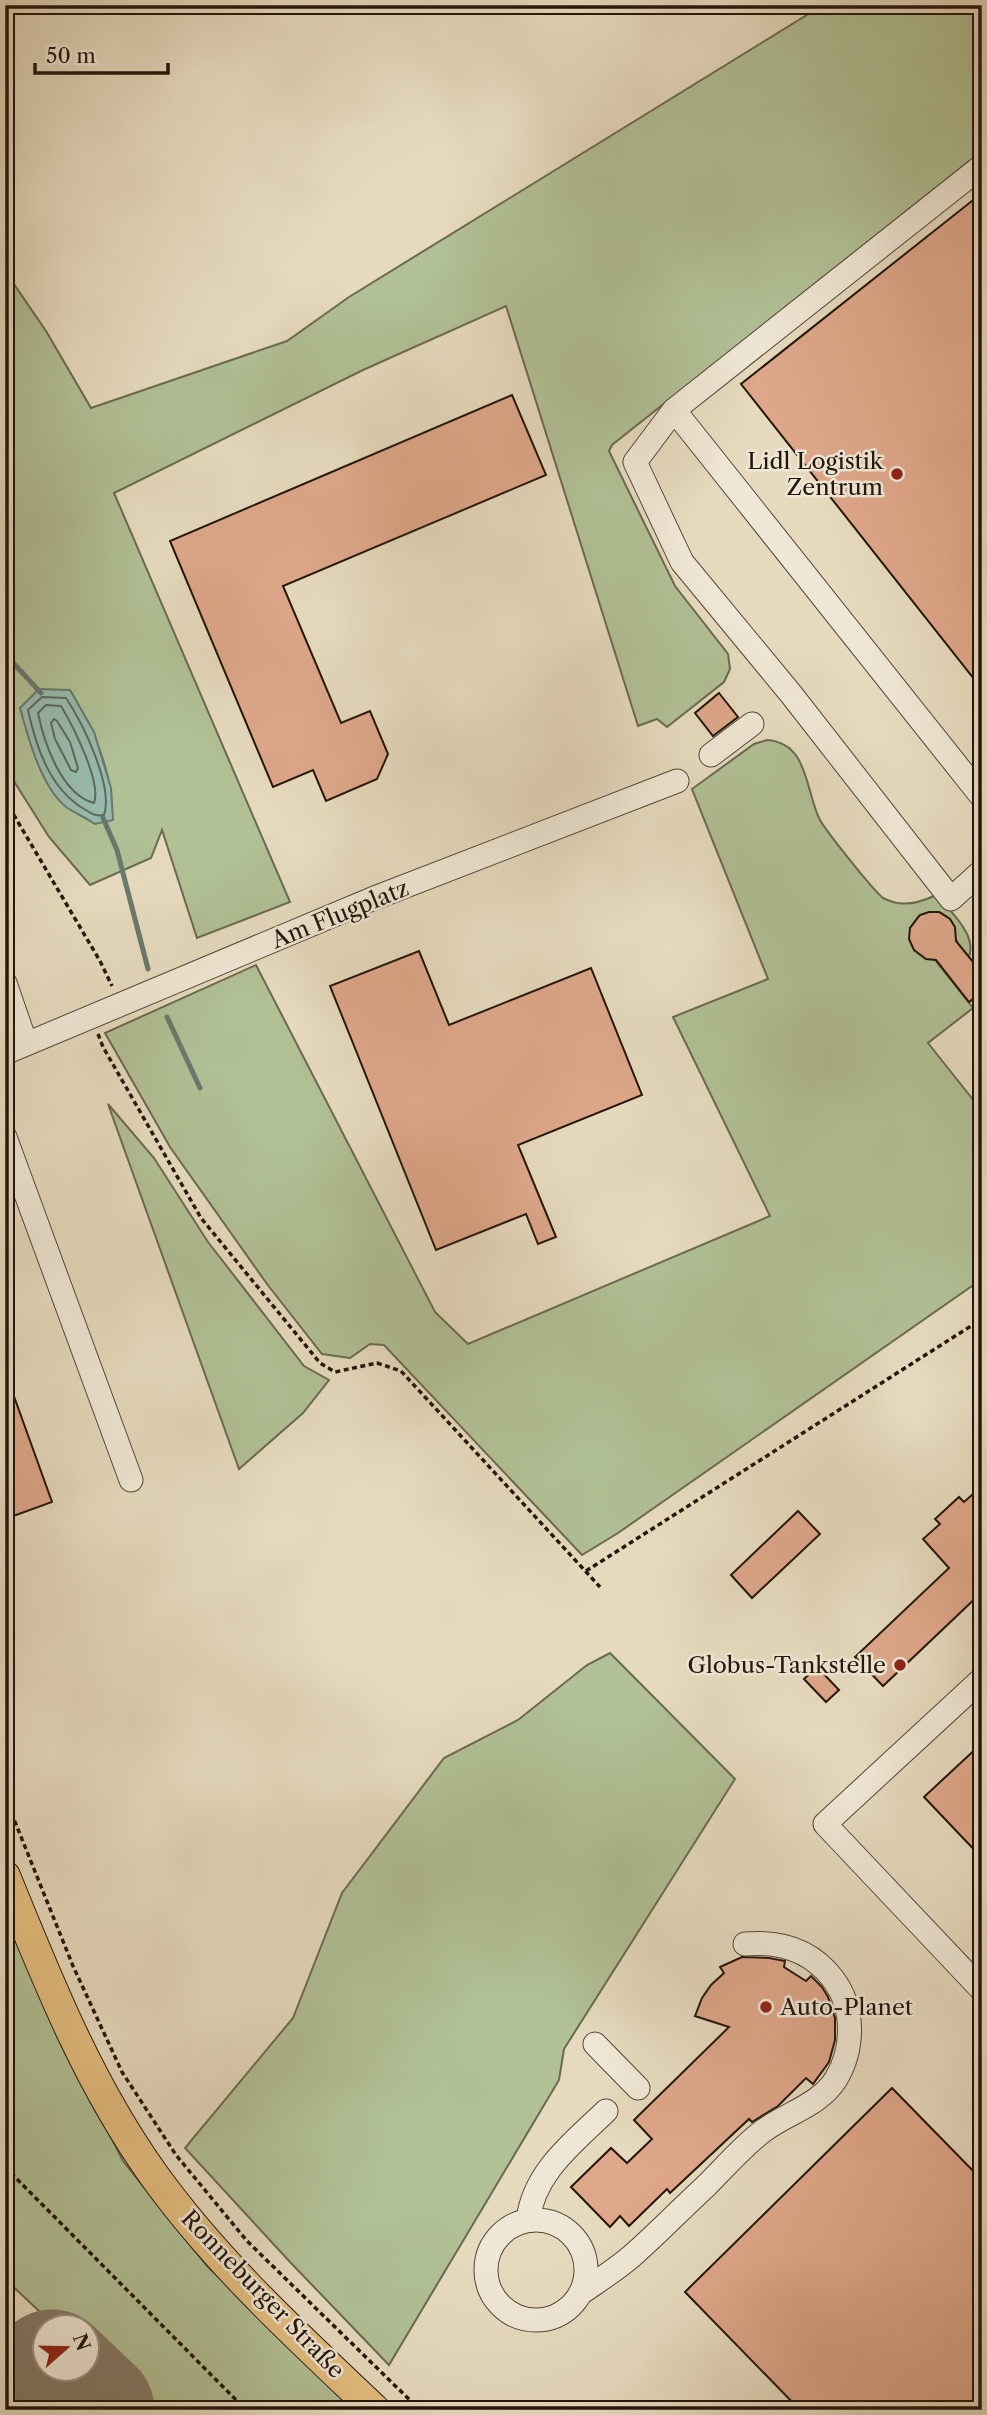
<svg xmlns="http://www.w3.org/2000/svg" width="987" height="2415" font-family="'Libre Caslon Text',serif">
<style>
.green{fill:#b1c095;stroke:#6a6a50;stroke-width:2;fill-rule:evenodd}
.water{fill:#97bbad;stroke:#69796d;stroke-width:2}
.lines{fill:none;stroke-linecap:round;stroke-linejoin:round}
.shore{stroke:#5e685c;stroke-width:2}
.stream{stroke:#69796d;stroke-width:5}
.runway{stroke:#857865;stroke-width:121}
.building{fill:#dea78a;stroke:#24150c;stroke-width:2}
.minor-casing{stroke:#544638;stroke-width:25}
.major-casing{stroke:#24150c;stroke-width:32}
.path{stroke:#24150c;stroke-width:3.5;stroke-dasharray:5 3.5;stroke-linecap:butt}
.minor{stroke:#efe7d5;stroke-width:23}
.major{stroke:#e3bd7f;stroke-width:30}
.poi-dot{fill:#8f2418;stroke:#efe7d5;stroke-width:2.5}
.labels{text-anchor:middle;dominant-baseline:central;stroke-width:5;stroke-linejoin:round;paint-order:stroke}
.poi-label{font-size:23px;fill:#24150c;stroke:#efe7d5;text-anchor:end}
.street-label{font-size:23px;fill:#24150c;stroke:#efe7d5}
</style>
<rect width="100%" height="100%" fill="#e6dabe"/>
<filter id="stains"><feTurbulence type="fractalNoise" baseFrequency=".00286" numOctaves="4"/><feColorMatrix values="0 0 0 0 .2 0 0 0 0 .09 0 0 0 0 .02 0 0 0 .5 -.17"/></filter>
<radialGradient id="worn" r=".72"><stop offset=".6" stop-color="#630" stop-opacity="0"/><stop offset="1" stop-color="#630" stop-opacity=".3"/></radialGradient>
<path class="green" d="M823,5H982V151L612,445L609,451L675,586L728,654L730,669L724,682L667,727L657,719L638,726L506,306L363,370L114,493L290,902L197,938L162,830L151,858L90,885L49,837L5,767V271L46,331L91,408L287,341L349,297ZM70,690C93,730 114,772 112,820Z
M767,740C808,743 805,788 819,818C824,829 873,890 883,898C885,899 890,901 893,902C907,906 921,902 934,896L940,898C952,914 977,935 969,957C966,953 959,947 957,942C951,928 958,921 939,912L920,915C902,932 910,956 935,960L973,1008L928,1043L982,1111V1279L618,1533L582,1555L384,1345L370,1344L350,1358L322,1354L267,1284L170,1147L105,1033L256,965L435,1312L468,1344L770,1216L673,1017L768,979L692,789L754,744Z
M108,1104L154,1158L208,1242L304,1366L329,1380L303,1413L239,1469Z
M610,1653L735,1779L564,2049L559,2080L389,2365L290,2262L185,2148L293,2018L342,1893L444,1758L518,1720L587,1665Z
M5,1904L60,2037L123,2161L207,2266L357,2410H142L88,2358V2328L56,2327L5,2279Z
M5,2370L47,2410H5Z"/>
<path class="water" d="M39,689L70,690L94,732L111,788L113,820L95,824C86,818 75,813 66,807C41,787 28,737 20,708Z"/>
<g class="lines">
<path class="shore" d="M42,697L66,698C82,722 114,786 104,815C95,817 91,813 84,809C50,789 36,747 28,710Z
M46,705L61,706C73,726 102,783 94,803C62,795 44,743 38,713Z
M54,719L57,721L70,742L78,768L76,772L71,770L55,739L51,723Z"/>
<path class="stream" d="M5,654L41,693
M103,818L117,850L148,969
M167,1017L200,1088"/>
<path class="runway" d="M52,2370L94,2410"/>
</g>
<path class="building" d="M982,193V689L741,384Z
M512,395L546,475L283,586L341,723L370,711L388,754L377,779L326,801L313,770L273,787L170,541Z
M719,693L738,717L713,736L695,713Z
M929,912H939L950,919L955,927L956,941L982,973V992L969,1002L936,960L926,959L914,950L909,939L910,928L920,915Z
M419,951L449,1025L591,968L642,1095L518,1145L556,1237L538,1244L526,1214L436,1250L330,986Z
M5,1377H7L52,1502L5,1519Z
M982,1486V1592L883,1686L855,1657L949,1568L923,1539L940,1524L935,1519L959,1497L964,1502Z
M798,1511L820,1534L752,1598L731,1575Z
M817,1667L839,1690L826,1702L804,1679Z
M982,1743V1858L924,1797Z
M742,1957L769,1958L785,1961L784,1967L806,1981L811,1976L822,1987L828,1997L835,2018V2040L829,2062L813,2084L806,2078L778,2106L752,2122L749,2119L670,2193L667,2189L629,2226L620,2216L610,2227L571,2187L611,2148L627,2163L652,2139L634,2120L729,2027L695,2016L702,1998L711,1985L724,1973L720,1967Z
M892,2088L982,2180V2410H800L685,2292Z"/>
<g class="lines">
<g class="minor-casing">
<path id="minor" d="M674,410L982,166
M711,755L752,724
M982,797L674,410L635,462L682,562L791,694L951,899L982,871
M5,983L26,1044
M5,1053L372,899L677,781
M5,1137L131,1480
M982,1679L825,1824L982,1990
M595,2044L638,2088
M486 2270a50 50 0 1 1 100 0a50 50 0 1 1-100 0Z
M528,2220C534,2172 573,2143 606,2111
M581,2293C598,2281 617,2269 633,2255C658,2233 681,2209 706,2186C724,2168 743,2146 763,2131C787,2113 820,2105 836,2079C854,2049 855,2008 833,1979C811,1950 780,1941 745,1944"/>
</g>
<g class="major-casing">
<path id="major" d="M5,1876C47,1979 88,2083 153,2174C216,2262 297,2336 375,2410"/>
</g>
<path class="path" d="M5,800L100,961L112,986
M98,1034L103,1047L201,1218L320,1363L335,1372L377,1363L401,1371L600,1587
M586,1571L982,1319
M5,1797L73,1966L122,2072L176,2155L247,2241L420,2410
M5,2167L246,2410"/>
<use href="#minor" class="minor"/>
<use href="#major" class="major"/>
</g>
<g class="poi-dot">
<circle cx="897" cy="474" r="7"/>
<circle cx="900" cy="1665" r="7"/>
<circle cx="766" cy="2007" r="7"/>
</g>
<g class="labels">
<g class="poi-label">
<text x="883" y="461">Lidl Logistik<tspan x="883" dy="26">Zentrum</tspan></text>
<text x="886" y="1665">Globus-Tankstelle</text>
<text x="780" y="2007" text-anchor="start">Auto-Planet</text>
</g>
<g class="street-label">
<text transform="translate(340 914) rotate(-22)">Am Flugplatz</text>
<text transform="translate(263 2294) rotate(46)">Ronneburger Straße</text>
</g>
</g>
<rect width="987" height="2415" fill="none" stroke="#e6dabe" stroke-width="28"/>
<rect x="7" y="7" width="973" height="2401" fill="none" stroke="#24150c" stroke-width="3.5"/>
<rect x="14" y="14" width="959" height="2387" fill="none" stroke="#24150c" stroke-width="2"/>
<g transform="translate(66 2348) rotate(70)"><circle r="33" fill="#efe7d5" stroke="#9e9385" stroke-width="2"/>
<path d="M0-5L12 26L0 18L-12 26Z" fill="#8f2418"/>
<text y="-10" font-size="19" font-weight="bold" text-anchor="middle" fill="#24150c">N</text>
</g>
<path d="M35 63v10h133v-10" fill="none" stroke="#24150c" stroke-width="3.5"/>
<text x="46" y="63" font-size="21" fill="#24150c" stroke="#efe7d5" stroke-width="5" paint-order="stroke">50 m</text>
<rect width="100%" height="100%" filter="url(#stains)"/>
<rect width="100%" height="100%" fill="url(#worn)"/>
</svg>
